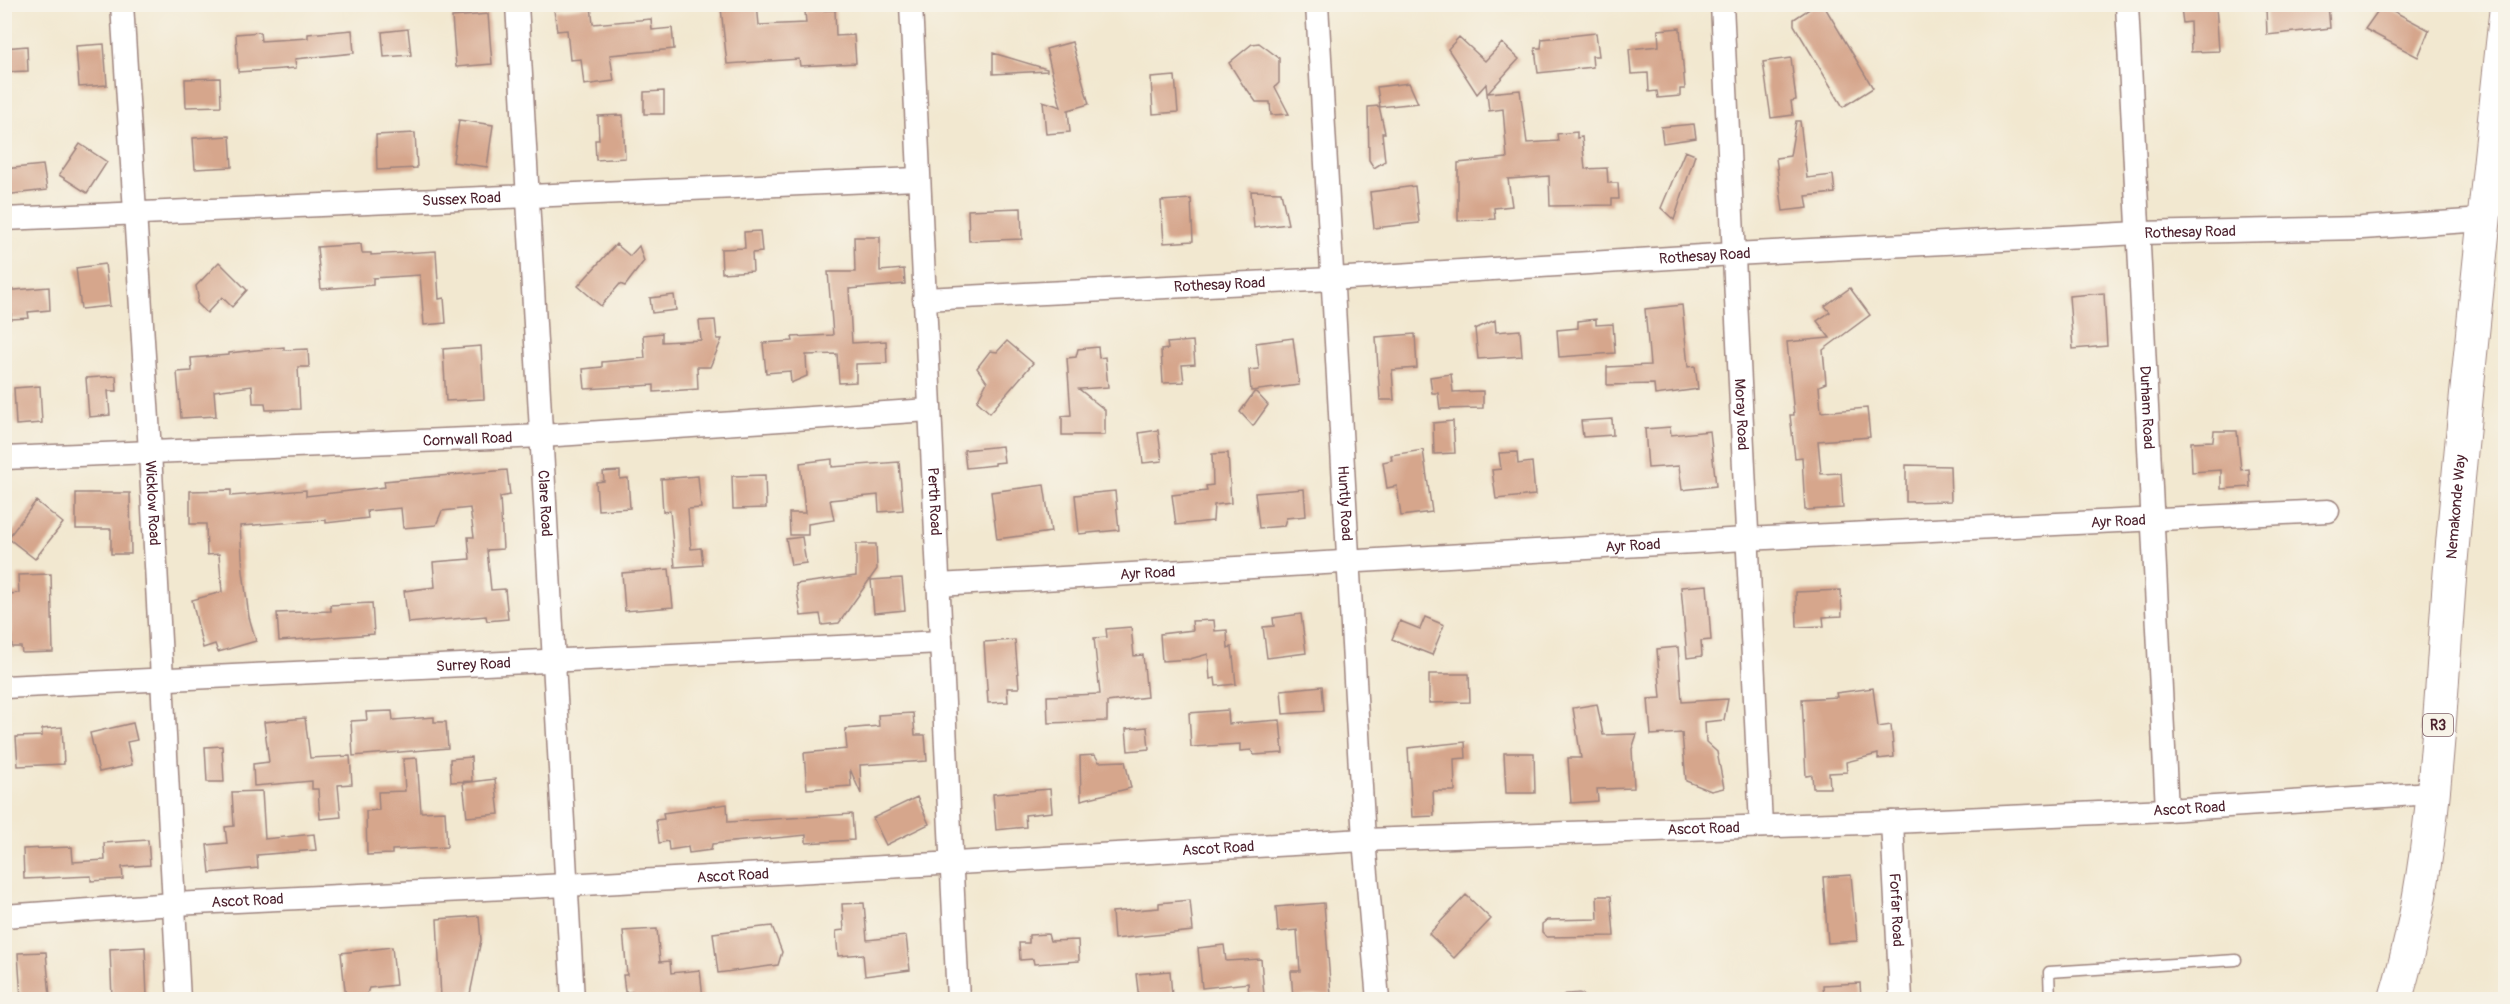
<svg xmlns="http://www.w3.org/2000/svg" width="2510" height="1004" font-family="Pangolin,sans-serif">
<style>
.building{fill:#d6a68c}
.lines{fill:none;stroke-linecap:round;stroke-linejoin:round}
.lane-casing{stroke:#9e847e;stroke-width:13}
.street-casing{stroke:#9e847e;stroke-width:25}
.highway-casing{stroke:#9e847e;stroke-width:35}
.lane{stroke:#fff;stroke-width:10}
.street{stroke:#fff;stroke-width:22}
.highway{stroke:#fff;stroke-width:33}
.labels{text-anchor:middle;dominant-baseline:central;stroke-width:4.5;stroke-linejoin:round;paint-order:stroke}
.shield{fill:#f7f3e8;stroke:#7e5f64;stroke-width:1.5}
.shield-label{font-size:14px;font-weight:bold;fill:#4a1f2b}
.street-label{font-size:15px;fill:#4a1f2b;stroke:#f7f3e8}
</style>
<rect width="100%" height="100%" fill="#f7f3e8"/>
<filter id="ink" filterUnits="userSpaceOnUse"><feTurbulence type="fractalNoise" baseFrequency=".0167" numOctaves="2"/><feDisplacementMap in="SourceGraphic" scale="12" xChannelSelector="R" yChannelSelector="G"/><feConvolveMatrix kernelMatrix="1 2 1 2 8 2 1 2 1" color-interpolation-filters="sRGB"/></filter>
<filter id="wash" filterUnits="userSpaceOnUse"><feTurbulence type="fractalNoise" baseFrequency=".008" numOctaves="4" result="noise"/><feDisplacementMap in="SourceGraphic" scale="24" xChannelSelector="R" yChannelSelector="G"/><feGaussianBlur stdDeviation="1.35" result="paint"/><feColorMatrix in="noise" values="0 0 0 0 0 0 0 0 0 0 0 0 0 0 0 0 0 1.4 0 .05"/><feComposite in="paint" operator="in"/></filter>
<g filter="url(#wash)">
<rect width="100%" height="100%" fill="#f2e8d0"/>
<g id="blocks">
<path class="building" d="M757,4L759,25L806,23L805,11L835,10L836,36L854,35L856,63L800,66L799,59L727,64L721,8Z
M1817,4H1823L1873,88L1843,107L1794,25V19Z
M2284,4H2328L2330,28L2267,35L2266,7H2284Z
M2216,5L2219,51L2191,52L2190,22L2183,23L2181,8Z
M2382,5L2429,30L2418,57L2365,29Z
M591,6L593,24L651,19L652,30L672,28L674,49L610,55L614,81L584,85L581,59L570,60L567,30L557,31L554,10Z
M488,14L492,64L456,67L452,17Z
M1680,28L1685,89H1680V96L1658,98L1657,91L1649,92L1648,73L1631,74L1629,49L1659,46L1658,30Z
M408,29L411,55L384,57L382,32Z
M352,30L354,53L295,59L296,68L238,72L236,34L260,32L261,41L308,38V34Z
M1596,33L1599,56H1592L1593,67L1538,73L1535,48H1541L1542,39Z
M1459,37L1485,61L1502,43L1519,59L1488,93L1520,90L1527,143L1558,141L1557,134L1577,132V138L1582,137L1585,169L1607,168L1608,183H1618L1619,199H1612V205L1550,206L1549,176L1508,179L1512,206L1494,208L1495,219L1458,221V163L1507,158L1503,109L1489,111L1486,84L1477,94L1448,49Z
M1072,42L1089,104L1068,110L1070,132L1046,134L1043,101L1061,107L1046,49Z
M1259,43L1279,58V83L1275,87L1289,114L1271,115L1270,102H1256L1247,89L1246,90L1229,63L1252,44Z
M104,44L107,85L79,87L76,46Z
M27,46L28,71L4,72V48Z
M993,53L1047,69V71L993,74Z
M1791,58L1796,100L1791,101L1793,115L1771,118L1763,62Z
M1175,76L1178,112L1153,114L1151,78Z
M220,78L221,106L186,107L185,79Z
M1409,83L1418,103L1380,107L1377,87Z
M664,91V114H644V92Z
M1379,106L1385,133H1382L1385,161L1374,168L1369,160L1368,107Z
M623,115L625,158L596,160L595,140H599L598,116Z
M459,120L493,125L487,167L453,162Z
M1796,121H1800L1807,178L1833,175L1835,193L1806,196L1808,208L1783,211L1776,158L1790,156Z
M1694,124L1696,138L1663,143L1661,127Z
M415,133L417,168L377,170L376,135Z
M230,136L232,167L195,169L193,138Z
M80,144L107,162L87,193L59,175Z
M1685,151L1695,155L1674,220L1661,208Z
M43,165L47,190L4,195V169Z
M1415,186L1419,223L1374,228L1370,192Z
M1251,191L1281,192L1288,224L1254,228Z
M1191,199L1193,241L1164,243L1161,201Z
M1021,208L1022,239L969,241L968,210Z
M760,231L762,252L752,253L753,271L722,273L721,249L745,248L744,232Z
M854,237H880V271L904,269L905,284L849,289L852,343L886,341L887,363L856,364V382L839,383L837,354L806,355L807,376L791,383L790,371L766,373L763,343L793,341L792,337L833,335L828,272H855Z
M361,244L362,253H371V255L436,251L439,299L444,298L446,323L424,325L420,275L373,278V285L321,289L317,247Z
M616,244L630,256L639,246L644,261L625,286L620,284L601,306L578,286Z
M219,262L247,290L232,307L222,297L207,313L197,303L198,297L196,286Z
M105,264L110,306L81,309L76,268Z
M49,287L50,310L28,312L29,318L11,319V313L4,314V291Z
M1850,288L1870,315L1823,350L1826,383L1819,386L1821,412L1867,408L1870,437L1818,441L1821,474L1841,473L1843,508L1805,510L1802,457L1795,458L1790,415H1794L1787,342L1830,338L1817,321L1830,312L1825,306Z
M2104,293L2107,346L2073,349L2069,296Z
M674,295L676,310L652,313L650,298Z
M1682,305L1688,367L1695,366L1698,389L1655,395L1654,384L1607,385V367L1650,365L1645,309Z
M1596,319V325L1613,324L1615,353L1559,357L1557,330L1578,328V321Z
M715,320L717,339H722L710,367H697L698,389L654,392V385L585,389L583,369L602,367V362L645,358L643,335L662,333V342L701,340L699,321Z
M1495,320L1496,332L1520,330L1522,356L1478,359L1475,329Z
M1415,334L1417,368L1392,370L1394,400H1380L1376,337Z
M1293,338L1299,385L1251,391L1249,370L1259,369L1256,343Z
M1007,341L1033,363L990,413L977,401L987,382L977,368L990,351L997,352Z
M1193,341L1195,364L1182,365L1184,382L1163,383L1161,350L1168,349L1167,343Z
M481,346L484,399L446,401L443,349Z
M284,347V350L308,349L309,367H298L300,409L266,410L265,403H253L252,386L214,391L216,416L181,418L177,372L192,371L191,358L229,355V353Z
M1098,347L1099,358L1105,357L1108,387L1079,389L1105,410V435H1062V416L1071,415L1067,358L1076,357L1078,349Z
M1451,374L1453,392L1483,391V408L1440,409L1438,393H1432L1430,377Z
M116,376L117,391H108L110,415L89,417L86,378Z
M40,386L42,423L16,425L14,388Z
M1255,391L1268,405L1253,426L1240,412Z
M1612,419L1613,435L1583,437L1581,421Z
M1453,421L1455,453L1434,454L1433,423Z
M1670,427L1671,435L1710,431L1716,486L1682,490L1679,466L1648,468L1645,429Z
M1158,430L1162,461L1143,463L1139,433Z
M2214,431H2237L2241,470L2249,469L2250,487L2221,489V470L2192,472L2191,442L2213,441Z
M1002,446L1004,462L995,463V465L966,468L964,450Z
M1423,450L1432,512L1401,516L1397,486L1387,488L1383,462L1392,460L1391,455Z
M1517,452L1518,464L1532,462L1535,495L1496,499L1492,470L1501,469L1499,453Z
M1228,453L1231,503L1214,505L1213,521L1176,525L1172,495L1207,491L1206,486L1213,485L1212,454Z
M832,459V467L899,462L903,510L879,512L878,495L830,500L834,520L808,524V535H790L789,513H805L800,463Z
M1906,465L1950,466L1951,501L1906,502Z
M507,470L510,495L500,497L503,549L487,550L491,590L505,589L508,619L487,621L486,616L408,623L404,591L435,587L433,562L470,559L468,537H474L470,508L442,511L436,525L403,528L401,508L367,511L368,518L326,523V520L240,526L243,571L249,617L256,641L218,652L215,644L203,648L192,600L222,592L219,554L207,555L206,524H190V491L231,490V496L306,490V496L385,487L384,481Z
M620,471V479L628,478L630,508L598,510L596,482L604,481L603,472Z
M765,475L766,508L733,509L732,476Z
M698,476L701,508L688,509L691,549L701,548L703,565L675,567L670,511L663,512L661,479Z
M1044,485L1051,532L997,539L991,492Z
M1304,489L1306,516L1286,518L1284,526L1259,528L1255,493Z
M1115,491L1119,530L1079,534L1075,495Z
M76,493H130L131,554H111V529H76Z
M36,501L63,523L35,559L8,538Z
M802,537L806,563L791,565L786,539Z
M856,544H876L877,569L839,623L822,625L820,614L801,616L796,584L856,576Z
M669,569L673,607L625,611L622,573Z
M51,574L53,652L22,653L21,647H12L9,594L19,593L18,575Z
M902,578L905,610L874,613L871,580Z
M1707,585L1711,640L1701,641L1702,656L1687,658L1681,587Z
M1841,590L1842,616L1823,617L1824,626L1797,627L1796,592Z
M372,603L374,634L279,641L277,613L331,611L330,605Z
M1301,614L1306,653L1267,658L1263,627L1274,626L1273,618Z
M1425,617L1444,625L1432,655L1392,639L1400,621L1420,629Z
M1214,620L1215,631L1227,630L1228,648L1232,647L1236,684L1216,686L1215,678L1210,679L1208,654L1190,659L1162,661L1160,634L1193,630L1192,621Z
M1131,627L1134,656L1143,655L1147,697L1107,702V721L1048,723L1047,696L1100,694L1094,638L1107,637L1106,629Z
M1015,640L1019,688H1007L1008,702L988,703L984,642Z
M1678,647L1682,702L1728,699L1724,720L1705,722L1706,742L1717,752L1724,788L1711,791L1686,781L1682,733L1651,735L1648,699L1661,698L1657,649Z
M1429,674H1469L1470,702L1429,703Z
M1322,686L1324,711L1283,714L1281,690Z
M1873,688L1878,727L1891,725L1894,757L1878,759V754L1846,762L1847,772L1829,773L1830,788H1813L1812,775L1806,776L1802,699L1837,697L1836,693Z
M1597,704L1603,735L1637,734L1632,749L1634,788L1597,789L1598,801L1571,803L1568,758H1581L1573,708Z
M1228,710L1229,724L1280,720L1283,753L1254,755L1251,750L1240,751V744L1191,747L1189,713Z
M392,711L393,720L434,717V722H446L448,748L353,756L351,721L367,720L366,712Z
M913,713L915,735H925L927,761L860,765L861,794L850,769L851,786L807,789L804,753L847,749L845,729L879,726L878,715Z
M305,718L310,758L350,756L352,784L338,785L341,817L320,819L318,789H312V781L254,786L253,764L269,762L264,722Z
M133,723L137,740L127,742L132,765L99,772L90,733Z
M62,727L64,764L18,766L16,737L42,736V729Z
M1147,727L1149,749L1128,751L1126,729Z
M1465,742L1466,758L1454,759L1455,791H1433L1434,816L1412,817L1408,748Z
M222,746L224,782H207L205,747Z
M1504,753H1534L1535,793H1506Z
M1095,755L1099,762L1125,761L1131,788L1081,800L1080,756Z
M471,757L472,781L451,782L450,759Z
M417,758L421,812L445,811L447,847L392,850V854L367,855L366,811L379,810L378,792L405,791L403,759Z
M495,779L499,814L467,817L463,783Z
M1050,789L1052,812L1025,815L1026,827L996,830L993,794Z
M262,791L265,839L314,834L316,850L257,855L258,868L210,873L207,845L227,843L225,827L234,826L232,792Z
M917,797L929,824L886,845L873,818Z
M727,804L728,822L852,814L854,840L806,843V835L712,844L711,850L689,853L688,847L669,850L668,841L659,843L656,820L664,819L663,813Z
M148,840L150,865L122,867L123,879L91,881V876L24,879L23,849L72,847L73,862L105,860L104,843Z
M1851,875L1857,941L1828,943L1823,877Z
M1466,895L1491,919L1454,958L1429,934Z
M1597,896H1611L1614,936L1547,937L1542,932V924L1547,920L1598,919Z
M1190,900L1193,931L1114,939L1112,912L1159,908V903Z
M864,903L867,940L906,936L910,970L865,976L863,954L838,956L836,931L844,930L842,904Z
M1324,903L1331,995L1293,997L1291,971H1300L1297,930L1278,932L1276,907Z
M479,916L481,940L469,999H441L437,919Z
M772,926L782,952L778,965L718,973L713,933Z
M657,929L660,962L670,961L671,973L700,970L703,999H633L632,992H625L623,975H627L623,931Z
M1048,934L1050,941L1078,940L1079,961L1034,964L1033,959L1020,960L1019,943H1029V935Z
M1224,945L1226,961L1261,959L1264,996L1249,997L1248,983L1202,988L1198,948Z
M145,947L147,997L112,998L110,949Z
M392,947L396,985L369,988L365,999H346L341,953Z
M46,952L50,997L21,999L18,953Z
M1170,971L1172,996L1139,999L1136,974Z
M1860,983L1861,999H1824L1823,985Z"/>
</g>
</g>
<g filter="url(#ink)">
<use href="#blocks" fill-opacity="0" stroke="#9e847e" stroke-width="1.5"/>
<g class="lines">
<g class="lane-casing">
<path id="lane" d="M1566,1000L1579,999
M2050,1000L2049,972L2236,960"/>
</g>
<g class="street-casing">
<g id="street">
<path id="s1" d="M122,4L150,452L179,1000"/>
<path id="s2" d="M517,4L573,1000"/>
<path id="s3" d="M911,4L958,1000"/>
<path id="s4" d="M1317,4L1364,840L1378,1000"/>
<path id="s5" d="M1722,4L1761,826"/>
<path id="s6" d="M2127,4L2167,810"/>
<path id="s7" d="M4,219L917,179"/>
<path id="s8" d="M924,299L1332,279L1734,254L2139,233L2362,228L2484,220"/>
<path id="s9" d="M4,458L542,436L929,410"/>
<path id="s10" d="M938,585L1746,539L2328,511"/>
<path id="s11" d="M4,687L941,642"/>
<path id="s12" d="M1892,822L1901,1000"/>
<path id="s13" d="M4,916L174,904L566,885L1364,840L1892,822L2167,810L2432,793"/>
</g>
</g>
<g class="highway-casing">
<g id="highway">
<path id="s14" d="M2395,1000C2436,866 2439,713 2450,573C2466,386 2486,198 2506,11"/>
</g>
</g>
<use href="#lane" class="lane"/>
<use href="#street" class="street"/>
<use href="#highway" class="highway"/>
</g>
</g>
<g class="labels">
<rect class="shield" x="2423" y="714" width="30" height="22" rx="4.5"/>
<g class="shield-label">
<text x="2438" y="725">R3</text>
</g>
<g class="street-label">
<text stroke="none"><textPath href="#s7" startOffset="458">Sussex Road</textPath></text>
<text stroke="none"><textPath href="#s8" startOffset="1268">Rothesay Road</textPath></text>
<text stroke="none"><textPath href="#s8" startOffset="782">Rothesay Road</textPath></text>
<text stroke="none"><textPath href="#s8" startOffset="296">Rothesay Road</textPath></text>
<text stroke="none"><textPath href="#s6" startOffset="404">Durham Road</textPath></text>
<text stroke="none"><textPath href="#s5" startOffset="411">Moray Road</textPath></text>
<text stroke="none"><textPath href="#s9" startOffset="464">Cornwall Road</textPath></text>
<text stroke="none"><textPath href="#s1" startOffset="500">Wicklow Road</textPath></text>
<text stroke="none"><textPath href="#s2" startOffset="500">Clare Road</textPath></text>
<text stroke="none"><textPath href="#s3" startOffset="498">Perth Road</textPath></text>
<text stroke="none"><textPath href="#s4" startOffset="500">Huntly Road</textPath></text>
<text stroke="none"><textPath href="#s14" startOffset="498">Nemakonde Way</textPath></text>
<text stroke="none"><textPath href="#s10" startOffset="1182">Ayr Road</textPath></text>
<text stroke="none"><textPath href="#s10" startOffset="696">Ayr Road</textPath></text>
<text stroke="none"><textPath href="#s10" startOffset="210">Ayr Road</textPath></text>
<text stroke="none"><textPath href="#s11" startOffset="470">Surrey Road</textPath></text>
<text stroke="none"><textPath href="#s13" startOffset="2188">Ascot Road</textPath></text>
<text stroke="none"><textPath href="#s13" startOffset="1702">Ascot Road</textPath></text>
<text stroke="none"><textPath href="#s13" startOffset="1216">Ascot Road</textPath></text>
<text stroke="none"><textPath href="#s13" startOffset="730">Ascot Road</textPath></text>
<text stroke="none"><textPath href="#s13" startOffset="244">Ascot Road</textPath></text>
<text stroke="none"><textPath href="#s12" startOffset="88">Forfar Road</textPath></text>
</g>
</g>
<rect width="2510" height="1004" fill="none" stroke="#f7f3e8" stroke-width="24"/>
</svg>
